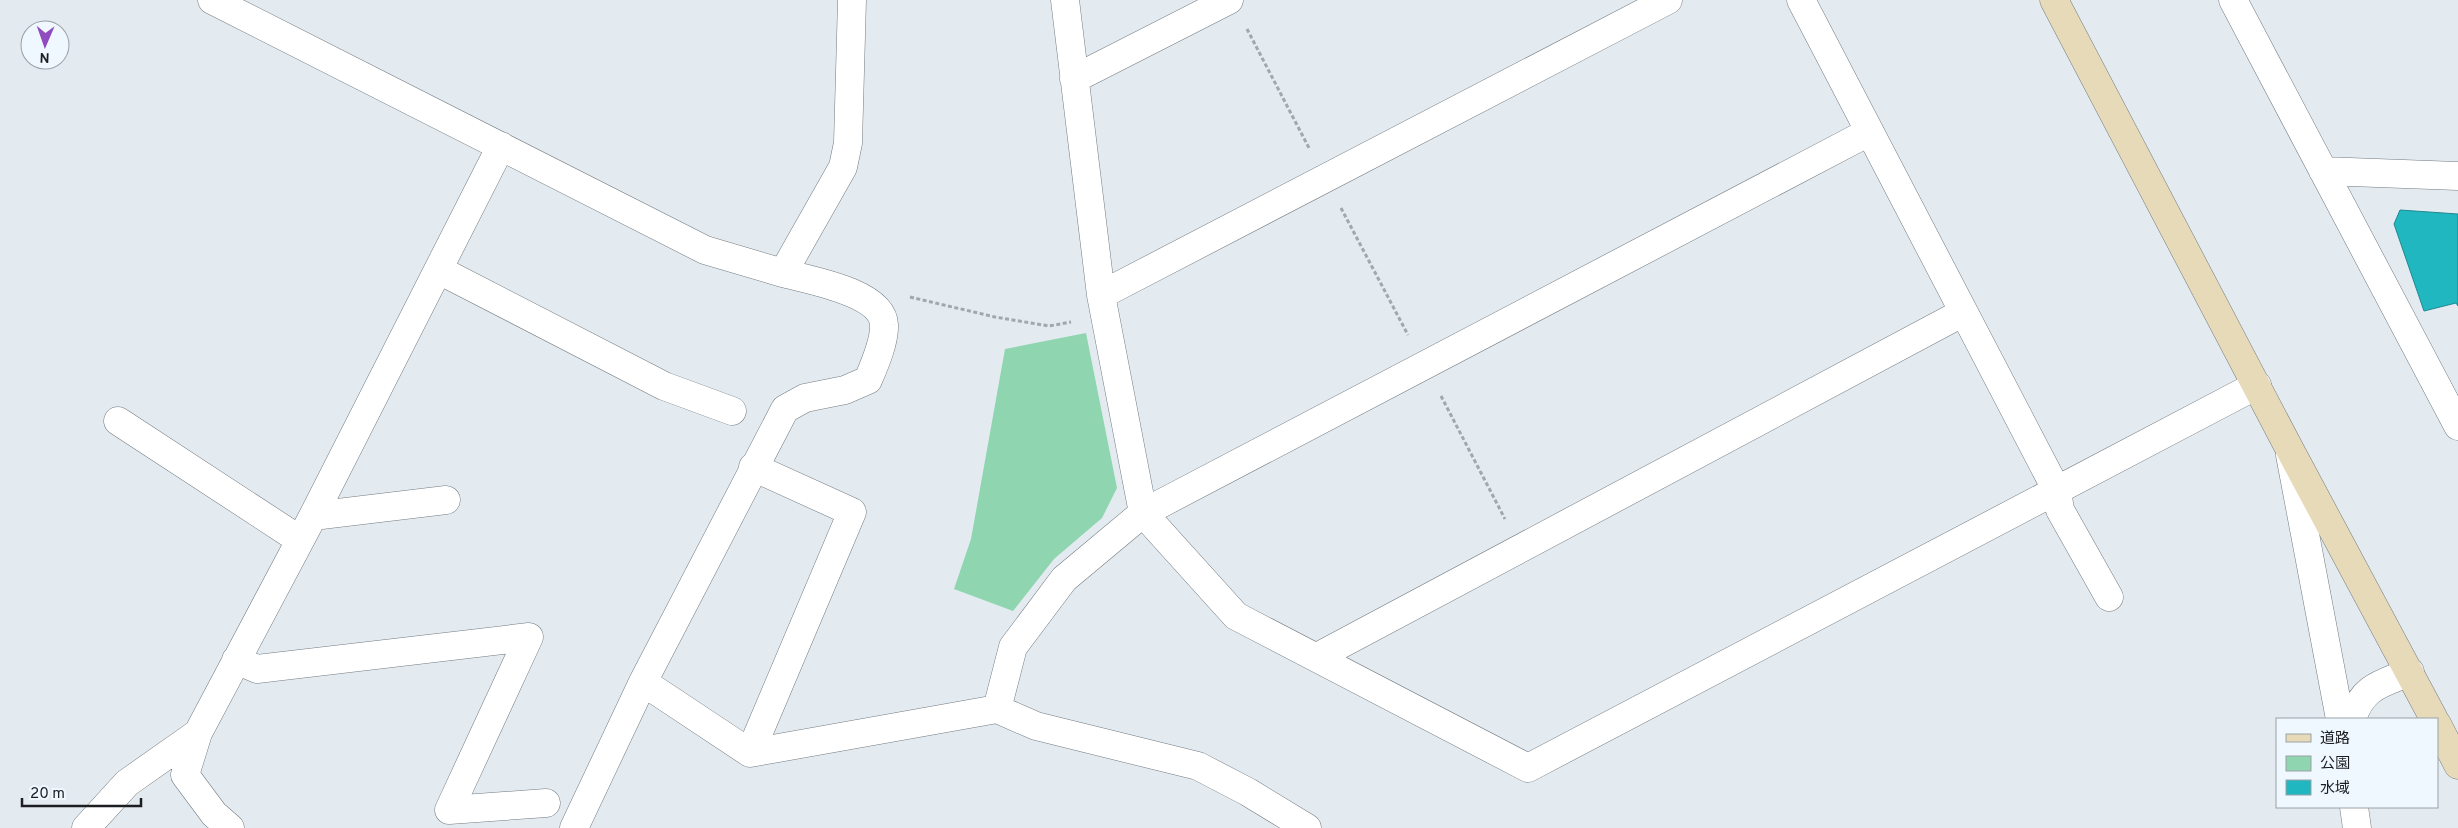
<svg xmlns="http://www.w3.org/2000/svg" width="2458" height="828" font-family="Overpass,'Noto Sans JP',sans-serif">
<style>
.green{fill:#8ed5b0}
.water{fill:#20b7c0;stroke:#1f8990}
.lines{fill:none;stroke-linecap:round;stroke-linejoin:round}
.street-casing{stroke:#747b81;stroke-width:29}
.secondary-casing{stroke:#747b81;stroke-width:29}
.path{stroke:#a1a7ac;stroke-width:3;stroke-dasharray:4 2.5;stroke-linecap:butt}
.street{stroke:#fff;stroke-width:28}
.secondary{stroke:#e7dab8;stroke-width:28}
</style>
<rect width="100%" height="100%" fill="#e3ebf1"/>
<path class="green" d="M1086,333L1117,488L1102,518L1054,559L1013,611L954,589L971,539L1005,349Z"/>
<path class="water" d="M2400,210L2458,214V306L2456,303L2424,311L2394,224Z"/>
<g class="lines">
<g class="street-casing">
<path id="street" d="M212,0L705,250L783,273L843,167L848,143L852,0
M1065,0L1101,295L1143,513L1236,616L1528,768L2257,385
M1801,0L2057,491L2060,510L2109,597
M2233,0L2458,426
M1074,79L1229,0
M2323,171L2458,176
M439,270L664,386L732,411
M1101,295L1668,0
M118,421L300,540
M2290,455L2340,719
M313,516L446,500
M1317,657L1962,313
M236,660L257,669L529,637L449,810L546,803
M643,682L750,753L997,709
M2352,719C2363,686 2381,684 2410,672
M750,753L852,512L753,467
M2354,807L2357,828
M86,828L127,783L198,733
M230,828L214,814L185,775L198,733L313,516L501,146
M574,828L643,682L785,409L805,398L845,390L868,380C874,366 885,341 884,325C883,292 809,280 783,273
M1307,828L1248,792L1198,766L1036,726L997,709L1013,647L1064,579L1143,513L1869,132"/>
</g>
<g class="secondary-casing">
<path id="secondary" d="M2054,0L2289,448L2434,719
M2437,724L2458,765"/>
</g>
<path class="path" d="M1247,29L1309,148
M1341,208L1408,335
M910,297L995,317L1049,326L1071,322
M1441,396L1505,519"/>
<use href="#street" class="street"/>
<use href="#secondary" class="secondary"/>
</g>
<rect x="2276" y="718" width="162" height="90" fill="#f0f8ff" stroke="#9ba1a6"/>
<rect x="2286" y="734" width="25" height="8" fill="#e7dab8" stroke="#9ba1a6"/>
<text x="2320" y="743" font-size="15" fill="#1c1e21">道路</text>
<rect x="2286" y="756" width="25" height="15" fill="#8ed5b0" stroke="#9ba1a6"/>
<text x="2320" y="768" font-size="15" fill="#1c1e21">公園</text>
<rect x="2286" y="780" width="25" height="15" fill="#20b7c0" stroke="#9ba1a6"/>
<text x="2320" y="793" font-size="15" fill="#1c1e21">水域</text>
<g transform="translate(45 45) rotate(182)"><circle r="24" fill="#f0f8ff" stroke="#9ba1a6"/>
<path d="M0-4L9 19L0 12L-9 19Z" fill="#904bbf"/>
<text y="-8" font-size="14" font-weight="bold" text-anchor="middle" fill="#1c1e21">N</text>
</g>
<path d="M22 798v8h119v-8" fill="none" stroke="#1c1e21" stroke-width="2.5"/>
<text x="30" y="798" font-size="15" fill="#1c1e21" stroke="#f0f8ff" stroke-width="4" paint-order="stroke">20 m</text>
</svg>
